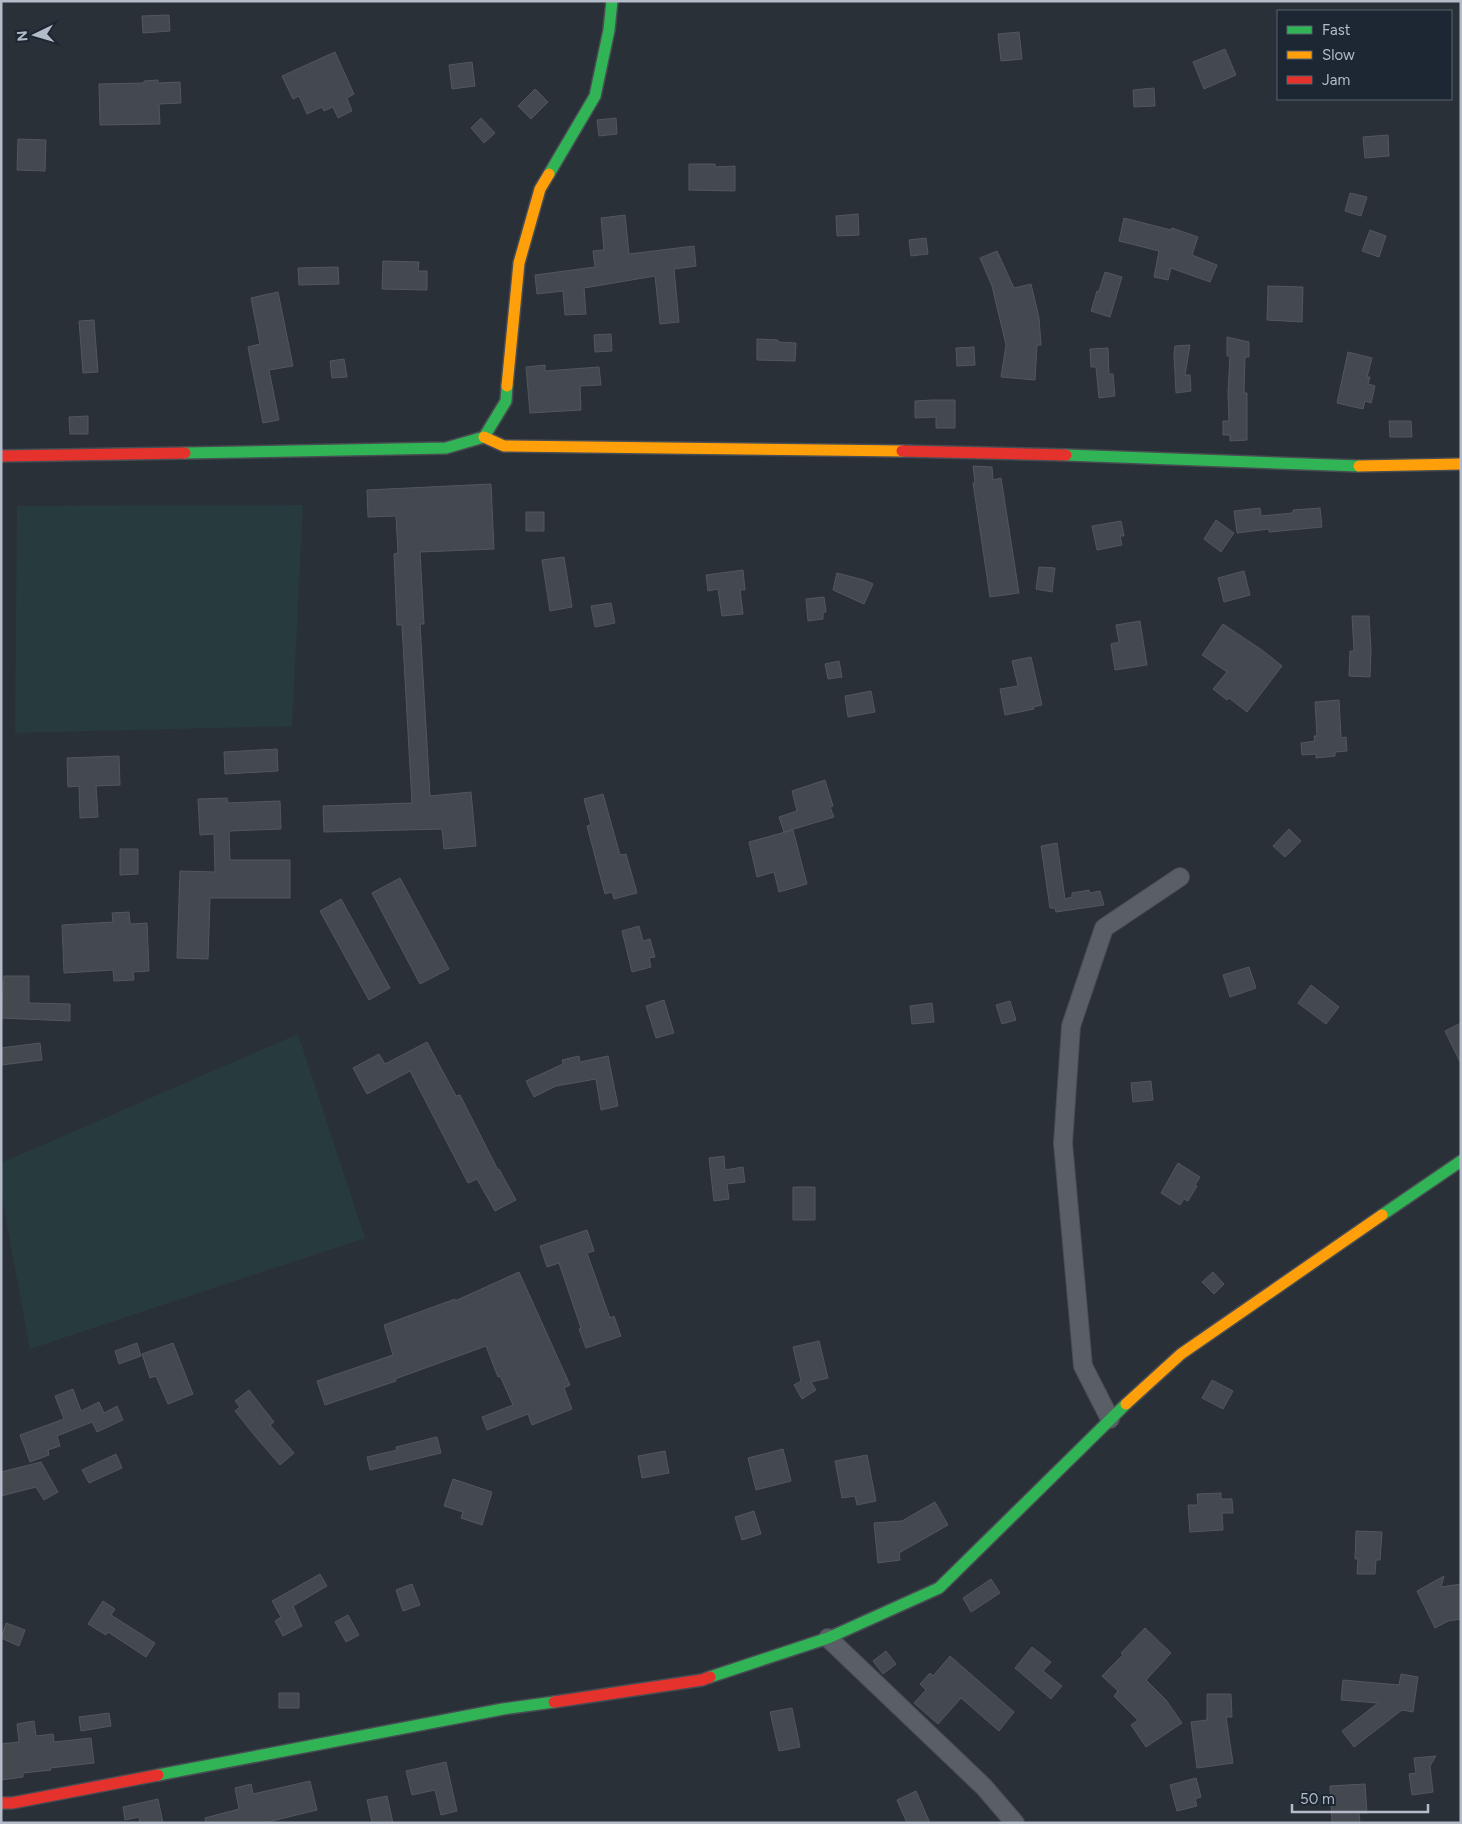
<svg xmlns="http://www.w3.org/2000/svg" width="1462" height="1824" font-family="Figtree,sans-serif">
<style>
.green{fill:#273a3e}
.building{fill:#444950;stroke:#52575f}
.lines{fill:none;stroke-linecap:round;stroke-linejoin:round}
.street-casing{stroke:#484c53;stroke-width:20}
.fast-casing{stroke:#484c53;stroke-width:14}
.slow-casing{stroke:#484c53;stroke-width:14}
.jam-casing{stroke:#484c53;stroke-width:14}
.street{stroke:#5a5e66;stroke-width:18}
.fast{stroke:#30b455;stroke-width:11}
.slow{stroke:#ff9f0a;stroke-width:11}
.jam{stroke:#e5322d;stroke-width:11}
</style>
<rect width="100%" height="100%" fill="#2a3038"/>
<path class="green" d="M303,505L292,726L15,733L17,506Z
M298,1034L365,1238L30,1349L1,1193V1163Z"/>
<path class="building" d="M169,15L170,31L143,33L142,16Z
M1019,32L1022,59L1001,61L998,34Z
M1225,49L1236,75L1204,89L1193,62Z
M335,52L354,94L347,98L352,111L338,118L333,107L324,111L322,107L307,114L299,96L293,99L282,76Z
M472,62L475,86L452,89L449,65Z
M158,80V83L180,82L181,103L159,104L160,124L100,125L99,84L144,83V81Z
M1154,88L1155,106L1134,107L1133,90Z
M535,89L548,102L531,119L518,106Z
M481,118L495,133L484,143L471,128Z
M616,118L617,134L599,136L597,120Z
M1388,135L1389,156L1365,158L1363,137Z
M18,139L46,140L45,171L17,170Z
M689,164H715V167L735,166V191L689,190Z
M1350,193L1367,197L1361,216L1345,211Z
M858,214L859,235L837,236L836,216Z
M625,215L629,254L694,246L696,266L674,269L679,322L660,324L655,276L584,288L586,314L565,315L563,291L537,294L535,275L595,267L593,251L604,250L601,218Z
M1124,218L1171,230L1172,228L1198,237L1192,255L1217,265L1210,282L1171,268L1168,280L1154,277L1159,251L1119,241Z
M1370,230L1386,236L1379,257L1362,251Z
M926,238L928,254L911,256L909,240Z
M997,251L1014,288L1031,284L1039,318L1041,345H1037L1035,380L1001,377L1006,345L992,286L980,258Z
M383,261L419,262L418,271H427V290L382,289Z
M338,267L339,284L299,285L298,268Z
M1105,272L1122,277L1110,317L1091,311L1097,291H1099Z
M1268,286L1303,287L1302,322L1267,320Z
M278,292L293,366L269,370L279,420L263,423L248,347L260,344L251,298Z
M94,320L98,372L83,373L79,321Z
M611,334L612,351L595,352L594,335Z
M1227,337L1249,342V357H1245L1244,393H1247V440L1230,441V435H1223V421H1229L1228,393L1230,356H1227Z
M757,339L778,340V342L796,343L795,361L757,360Z
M1190,345L1185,375H1190L1191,391L1176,393L1174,354L1175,346Z
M974,347L975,365L957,366L956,348Z
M1108,348L1109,374H1113L1115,396L1099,398L1096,367H1091L1090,349Z
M1348,352L1372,358L1367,377H1370L1368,384L1375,386L1371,403L1365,401L1363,409L1337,403Z
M344,359L347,377L332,378L330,361Z
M545,365V371L599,367L601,385L580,386L581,410L530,413L526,367Z
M932,400H955V428H936V417L915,418V401Z
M88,416V434H70L69,417Z
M1389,421H1411L1412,437H1390Z
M973,466L992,467L993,480L1001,478L1019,593L990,597L973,483L975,482Z
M491,484L494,549L420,552L424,624H420L430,796L471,792L476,846L444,849L442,829L324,832L323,806L412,803L402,625H397L394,554L398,553L396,516L368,517L367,490Z
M1260,508L1261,516L1293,513V510L1320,508L1322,527L1269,532V529L1237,533L1234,511Z
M526,512H544V531H526Z
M1216,520L1234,533L1221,552L1204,539Z
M1121,521L1124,536H1120L1122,545L1097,550L1092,526Z
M564,557L572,607L550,611L542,560Z
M1039,567L1055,568L1052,592L1036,589Z
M743,570L745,590H740L743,614L722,616L718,589L708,591L706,575Z
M1244,571L1250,595L1224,602L1218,578Z
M837,573L864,580L873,584L864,604L833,590Z
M824,597L826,612H823V619L808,621L806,599Z
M611,603L615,623L595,627L591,606Z
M1352,616H1369L1371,650L1370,677L1349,676L1350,651H1354Z
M1140,621L1147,665L1115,670L1111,644L1119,642L1116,625Z
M1223,624L1262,650L1282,666L1247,712L1229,698L1227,700L1213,689L1227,672L1202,655Z
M1031,657L1042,705L1033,707L1034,709L1005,715L1000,689L1018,686L1012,661Z
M839,661L842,677L828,679L825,664Z
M871,691L875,712L848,717L845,696Z
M1339,700L1341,738L1346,737L1347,751L1335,752V756L1316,758V754L1302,755L1301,743L1315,741L1314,736H1317L1315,702Z
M277,749L278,771L225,774L224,752Z
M119,756L120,785L96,786L98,817L80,818L79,786L68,787L67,758Z
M825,780L833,806L830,807L834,817L784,832L779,817L797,811L792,791Z
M603,794L620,855L626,854L637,893L614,899L612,892L605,894L587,826L591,825L584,799Z
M227,798L228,803L280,801L281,829L229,831L230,860H290V898H210L208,959L177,958L180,871L215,872L214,834L200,835L198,799Z
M1289,829L1301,841L1285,857L1273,846Z
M793,830L807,884L779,892L774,872L757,877L749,842Z
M1057,843L1065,899L1072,897V893L1089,890L1090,893L1100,891L1104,905L1056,912L1055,908H1050L1041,846Z
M120,849H138V874L120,875Z
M400,878L449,969L420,984L372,893Z
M341,899L390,988L369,1000L320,911Z
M129,912L130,924L147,923L149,971L133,972L134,980L114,981L113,970L64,973L62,925L113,922L112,913Z
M639,926L643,941L650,939L655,957L649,958L651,967L632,972L622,931Z
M1249,967L1256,988L1230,997L1223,975Z
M4,976H29V1003L70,1004V1021L1,1018Z
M1311,985L1339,1007L1326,1024L1298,1003Z
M664,1000L674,1033L656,1038L646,1006Z
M1010,1001L1016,1020L1002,1024L996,1005Z
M932,1003L934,1022L912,1024L910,1006Z
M1461,1023V1064L1445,1031Z
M427,1042L456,1096L460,1095L498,1170L499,1169L516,1200L495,1211L477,1179L468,1183L410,1071L367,1094L353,1068L379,1054L385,1064Z
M40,1043L42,1060L1,1065V1048Z
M579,1056L580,1062L608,1056L618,1106L601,1110L596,1079L556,1086L534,1097L526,1081L563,1064L562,1060Z
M1151,1081L1153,1100L1133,1102L1131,1083Z
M724,1156L725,1170L743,1167L745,1182L727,1184L729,1199L714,1201L709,1158Z
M1178,1163L1200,1177L1195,1185L1197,1186L1188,1201L1184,1199L1180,1205L1161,1193Z
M793,1187H815V1220H793Z
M587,1230L594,1251L587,1253L610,1318L614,1316L621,1336L586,1348L579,1329L581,1328L559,1263L547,1267L540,1246Z
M519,1272L570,1385L564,1388L572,1409L532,1425L528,1414L487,1430L482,1417L513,1405L500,1376L498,1377L486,1346L395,1379L396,1381L325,1405L317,1381L393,1355L384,1325L455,1299V1301Z
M1213,1272L1224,1284L1214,1294L1202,1282Z
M819,1341L828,1378L811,1382L816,1390L802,1399L794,1385L801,1381L793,1347Z
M137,1343L141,1356L119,1364L115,1351Z
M173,1343L193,1394L168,1404L156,1376L150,1378L142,1354Z
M1212,1380L1233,1391L1223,1409L1202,1398Z
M73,1389L81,1411L99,1402L104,1413L117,1406L123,1420L97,1432L92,1422L57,1436L60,1446L48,1450L49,1455L30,1462L20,1435L64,1419L55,1396Z
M249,1390L274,1422L270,1425L294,1453L280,1465L255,1436L235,1411L240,1407L235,1401Z
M437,1437L441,1453L370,1470L367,1457L397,1450L396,1447Z
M783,1449L791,1481L756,1490L748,1458Z
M665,1451L669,1473L642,1478L638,1456Z
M116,1454L122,1468L89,1483L82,1470Z
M867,1455L876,1501L857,1505L855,1496L842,1498L835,1461Z
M41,1462L58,1492L44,1500L36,1487L1,1496V1472Z
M453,1479L492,1492L482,1525L461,1518L463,1512L444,1506Z
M1221,1493V1499H1232L1233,1513H1222L1223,1530L1190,1532L1188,1505H1198L1197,1494Z
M935,1502L948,1525L899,1553L900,1560L878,1563L874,1523L902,1521Z
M754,1511L761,1534L742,1540L735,1517Z
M1356,1531L1382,1532L1380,1560H1376L1375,1574H1357L1358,1559H1355Z
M320,1574L327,1586L293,1606L302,1626L283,1636L275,1621L281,1617L272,1601Z
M1444,1576L1441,1587L1461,1584V1619L1448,1621L1435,1628L1417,1591Z
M991,1579L1000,1593L971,1612L963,1598Z
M412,1584L420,1605L403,1611L396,1590Z
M103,1601L115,1609L111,1615L155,1643L146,1657L108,1632L106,1635L88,1624Z
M348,1615L359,1635L346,1642L335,1622Z
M6,1623L25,1630L19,1646L1,1638Z
M1145,1628L1171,1653L1146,1680L1166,1700L1182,1723L1146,1747L1131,1725L1138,1720L1114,1696L1118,1691L1102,1676L1123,1655L1121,1653Z
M1032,1647L1051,1662L1043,1671L1062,1686L1051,1699L1015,1668Z
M886,1651L896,1664L883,1674L873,1661Z
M950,1656L1014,1712L999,1731L961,1698L938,1724L914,1703L926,1690L920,1684L930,1673L933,1676Z
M1401,1674L1418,1677L1413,1712L1402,1710L1354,1747L1342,1731L1378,1703L1341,1700L1343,1680L1399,1685Z
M279,1693H299V1708H279Z
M1207,1694H1231L1232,1717H1226L1233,1763L1197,1768L1191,1722L1207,1720Z
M792,1708L800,1747L779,1751L770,1712Z
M109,1713L111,1726L81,1731L79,1717Z
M34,1721L36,1736L53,1734L54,1742L91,1738L94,1763L50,1768L51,1770L23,1773V1777L1,1780V1744L19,1742L17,1724Z
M1436,1756L1430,1766L1433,1792L1412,1795L1409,1774L1416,1773L1414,1758Z
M446,1762L457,1811L441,1815L435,1790L412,1795L406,1771Z
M1196,1778L1201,1797L1195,1799L1197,1806L1177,1811L1170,1785Z
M310,1781L317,1810L264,1823H206L205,1818L239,1809L235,1788L251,1784L253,1794Z
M1365,1784L1367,1813H1359L1360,1823H1332L1330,1786Z
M916,1791L930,1823H907L897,1800Z
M387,1796L393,1823H372L367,1800Z
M158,1799L163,1823H140L139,1817L125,1820L123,1807Z"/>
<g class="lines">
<g class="street-casing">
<path id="street" d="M1110,1419L1083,1366L1063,1143L1071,1026L1104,928L1180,877
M828,1638L984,1787L1015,1823"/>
</g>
<g class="fast-casing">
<path id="fast" d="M549,174L595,96L609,30L612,1
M185,453L446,448L484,437L506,401L507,386
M1066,455L1359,466
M1382,1215L1461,1161
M710,1677L828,1638L939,1588L1126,1404
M158,1775L503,1709L554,1702"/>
</g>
<g class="slow-casing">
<path id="slow" d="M507,386L519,263L540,189L549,174
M484,437L504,446L902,451
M1359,466L1461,464
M1126,1404L1181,1354L1382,1215"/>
</g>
<g class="jam-casing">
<path id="jam" d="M902,451L1066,455
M1,456L185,453
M554,1702L702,1680L710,1677
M1,1803H12L158,1775"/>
</g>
<use href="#street" class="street"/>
<use href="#fast" class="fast"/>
<use href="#slow" class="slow"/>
<use href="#jam" class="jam"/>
</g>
<rect width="1462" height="1824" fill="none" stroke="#b4bcc9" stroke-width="5"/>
<rect x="1277" y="10" width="175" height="90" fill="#1d2633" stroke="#59626f"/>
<rect x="1287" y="26" width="25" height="8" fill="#30b455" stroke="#59626f"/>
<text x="1322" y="35" font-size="15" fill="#b4bcc9">Fast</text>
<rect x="1287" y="51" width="25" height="8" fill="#ff9f0a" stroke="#59626f"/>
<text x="1322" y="60" font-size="15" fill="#b4bcc9">Slow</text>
<rect x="1287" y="76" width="25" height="8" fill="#e5322d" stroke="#59626f"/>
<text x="1322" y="85" font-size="15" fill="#b4bcc9">Jam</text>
<g transform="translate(35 35) rotate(265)" stroke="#1d2633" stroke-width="4" paint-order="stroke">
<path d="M0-4L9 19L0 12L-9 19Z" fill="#b4bcc9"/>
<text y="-8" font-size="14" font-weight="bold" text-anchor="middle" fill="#b4bcc9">N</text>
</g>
<path d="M1292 1804v8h136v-8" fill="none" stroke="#b4bcc9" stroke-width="2.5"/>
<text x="1300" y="1804" font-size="15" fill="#b4bcc9" stroke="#1d2633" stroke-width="4" paint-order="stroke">50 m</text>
</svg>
